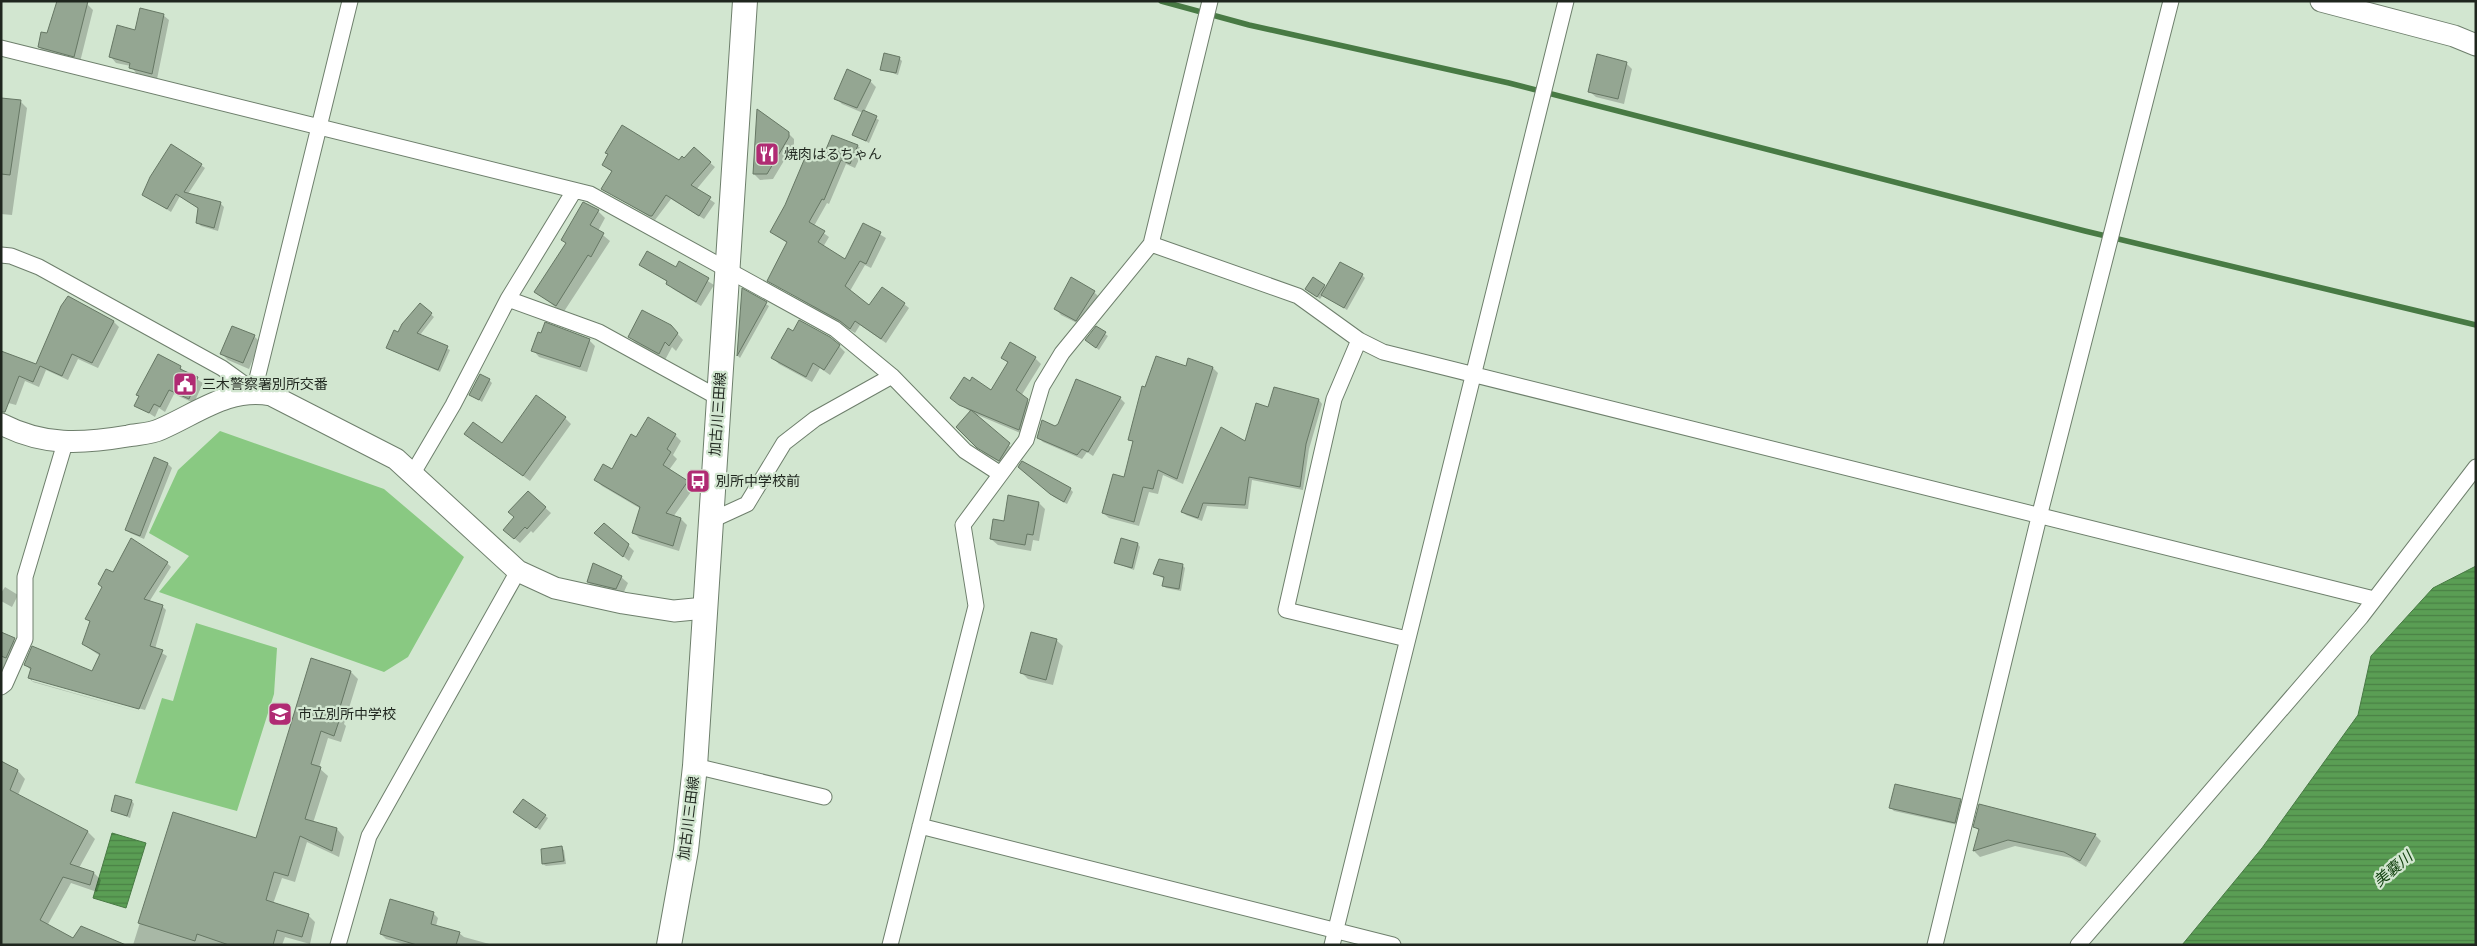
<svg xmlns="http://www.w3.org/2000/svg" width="2477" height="946" font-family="'Varela Round','Noto Sans JP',sans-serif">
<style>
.pitch{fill:#89c982}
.water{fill:url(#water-rules);stroke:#487a44}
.shadow{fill:#0003}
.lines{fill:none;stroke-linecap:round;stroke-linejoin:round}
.stream{stroke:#487a44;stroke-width:5.5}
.building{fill:#94a692;stroke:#667764}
.street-casing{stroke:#6e7f6c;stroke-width:17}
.secondary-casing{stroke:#6e7f6c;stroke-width:23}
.primary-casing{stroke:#6e7f6c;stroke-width:26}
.street{stroke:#fff;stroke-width:15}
.secondary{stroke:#fff;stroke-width:21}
.primary{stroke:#fff;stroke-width:24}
.labels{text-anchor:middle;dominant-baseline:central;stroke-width:4.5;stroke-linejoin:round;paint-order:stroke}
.poi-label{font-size:14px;fill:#1f261e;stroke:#d2e6d0;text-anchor:start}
.street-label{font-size:14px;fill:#1f261e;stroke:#d2e6d0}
.water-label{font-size:15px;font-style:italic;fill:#12410f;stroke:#d2e6d0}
</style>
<defs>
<pattern id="water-rules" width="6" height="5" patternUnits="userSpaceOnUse" patternTransform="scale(1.25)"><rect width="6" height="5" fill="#5a9e54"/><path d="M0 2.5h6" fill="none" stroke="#4a8145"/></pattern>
</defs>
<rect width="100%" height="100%" fill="#d2e6d0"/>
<path class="pitch" d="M220,431L384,489L464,557L408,657L384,672L159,592L189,556L149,533L178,470Z
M196,623L277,648L274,694L237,811L135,783L162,698L173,701Z"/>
<path class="water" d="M2476,566V945H2182L2262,848L2358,715L2371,656L2433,588Z
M112,833L146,843L126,908L93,898Z"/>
<path class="shadow" d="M87,4L93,10L80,62L45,53L39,47L47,34Z
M163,15L169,20L157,79L136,73L131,66L116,63L111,57L135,31Z
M899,58L902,61L898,75L882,69Z
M1626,63L1632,69L1624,104L1596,97L1589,91Z
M870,81L876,87L864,112L879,120L869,143L854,135L863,113L842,104L836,98Z
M1,99L20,101L27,108L12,215L1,214Z
M788,133L794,139V144L773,179L760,180L754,174Z
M833,136L858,146L863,151L855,168L846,164L829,204L827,203L814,226L829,237L823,247L846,260L864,225L886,238L871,268L865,265L850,291L870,307L904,304L909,308L886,343L860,325L855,333L768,280L787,243L771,232L823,160Z
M172,145L205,168L188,194L221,204L224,207L218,231L201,226L198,223L199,209L180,196L171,212L143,194Z
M694,149L715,167L696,190L715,203L704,219L671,199L655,220L603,189L612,172L603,165L679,162L685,160Z
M598,211L605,218L598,231L610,241L563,313L536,292Z
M679,263L714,285L701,306L673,289L668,282L641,265L676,268Z
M1362,275L1365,278L1347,310L1323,295L1320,299L1307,289L1324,286L1326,288Z
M743,290L769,306L740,358L738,356Z
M1094,292L1100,298L1083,326L1061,315L1055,308Z
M68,297L114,322L119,327L98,368L78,359L68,380L46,370L39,387L25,381L16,405L1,401V352L36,365Z
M420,305L434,317L420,335L450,350L440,372L387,348Z
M1096,328L1108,336L1099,350L1086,340Z
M677,333L683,340L676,351L672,347L665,360L636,343L630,337Z
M254,336L260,342L249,369L228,360L222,354Z
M589,340L595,346L587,372L539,357L533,350Z
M839,346L845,352L830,375L820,368L812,382L779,364L772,357Z
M1003,358H1035L1041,364L1021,396L1033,406L1025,435L973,413L1015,451L1006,466L985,454L957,427L971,412L951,398L991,391L1008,363Z
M1189,360L1213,368L1218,373L1183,484L1163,475L1158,494L1149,492L1139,526L1109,518L1103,513L1125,479L1134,443L1130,439L1145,389L1186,368Z
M180,367L185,372L203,383L194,403L174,394L165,412L159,408L155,417L136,405L140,397L138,395Z
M489,380L492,383L482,402L470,394Z
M1077,380L1120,398L1125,403L1093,456L1087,452L1082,459L1043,442L1038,437L1059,424Z
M1319,400L1322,404L1309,449L1303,490L1252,480L1248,509L1207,506L1202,521L1186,515L1182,511L1246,442L1269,408Z
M565,418L571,424L530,481L466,434L503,445Z
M675,435L681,441L673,455L677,459L669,470L693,489L673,517L681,519L687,525L679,551L640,539L634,533L641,509L602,486L596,480L612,471L636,439Z
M1022,463L1071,490L1073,492L1067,504L1054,497L1022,470Z
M168,464L172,468L144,539L130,533L126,529Z
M528,492L551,513L533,533L531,531L520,543L510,535Z
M1039,503L1045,509L1039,541L1033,540L1031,551L998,545L991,539L1005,522Z
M601,538L628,545L634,551L629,561Z
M1138,544L1140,547L1134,570L1116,563Z
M167,563L171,567L149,602L162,606L166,610L155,649L167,656L145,710L32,678V681L143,713L33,682L29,678L31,670L25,665L92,673L100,656L83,644L91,623L87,618L113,574Z
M1183,566L1185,568L1181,591L1166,588L1163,585L1165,579L1155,574Z
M621,577L628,583L623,594L595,588L588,582Z
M5,587L18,595L12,607L1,601V593Z
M1,634L17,642L1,674Z
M1056,640L1063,646L1053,685L1028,679L1022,673Z
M312,660L351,672L358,679L344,724L346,726L341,742L328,738L319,768L328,776L313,823L337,829L344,837L339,857L307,842L295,882L282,878L273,904L308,915L315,922L310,944L285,937L282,945H133L174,813L257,839Z
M1,764L18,771L25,779L18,795L88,832L95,839L79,868L94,873L101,880L97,892L71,883L47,926L73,940L1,945Z
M1960,800L1963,803L1958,825L1894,811L1891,808Z
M132,801L134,804L130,818L112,810Z
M518,815L545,816L548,818L540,830Z
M1975,827L2095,835L2101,841L2086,867L2071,858L2015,846L1980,857L1974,851L1980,832Z
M561,848L564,850L566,864L546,866L543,864Z
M433,913L438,918L436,926L459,933L464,937L493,945H407L386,939L381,934Z"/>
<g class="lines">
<path class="stream" d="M1161,1L1249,25L1509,83L2085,231L2476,325"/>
</g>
<path class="building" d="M57,1H88L74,57L38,47L41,32L47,33Z
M140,8L164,14L152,74L129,68L130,63L109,57L117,25L135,30Z
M884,53L900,57L896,73L880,70Z
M1597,54L1627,62L1618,99L1588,92Z
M847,69L871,80L857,108L834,99Z
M1,98L21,100L10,175L1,174Z
M757,109L789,132V137L767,174H753Z
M863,110L877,116L866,141L852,135Z
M622,125L679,160L682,156L684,158L694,147L711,162L691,185L711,197L699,216L666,195L652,216H650L601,189L612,171L602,165L608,154L605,153Z
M832,135L858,145L850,164L841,160L824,200L822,199L809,222L825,231L818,242L845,259L863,223L881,232L866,264L860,261L845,286L869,305L882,287L905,303L881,339L855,321L850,329L840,321L767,281L787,242L770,232L785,205L807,153L822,159Z
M171,144L202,164L184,192L221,202L214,228L196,223L198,208L176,194L167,209L142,195L150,177Z
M583,202L599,210L590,225L604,233L591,257L588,255L556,306L534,292L566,243L561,240Z
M647,251L676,267L679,261L709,278L696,302L666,284L667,281L639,265Z
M1340,262L1363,274L1344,308L1321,295Z
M1071,277L1095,291L1076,321L1054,309Z
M1313,277L1325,285L1317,297L1305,289Z
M742,288L767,302L737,356Z
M68,296L114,321L92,363L72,354L62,376L40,366L33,382L19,376L5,412H1V351L36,364L61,306Z
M420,303L432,313L417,333L448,346L438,370L386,348L394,330L398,332L402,324Z
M642,310L671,325L678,333L669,346L665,342L659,354L628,337Z
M799,320L830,337L840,345L824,370L813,363L806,377L771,358L788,328L793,331Z
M545,322L590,339L580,367L531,351L538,332L541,333Z
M232,326L255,335L243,363L220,354Z
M1096,326L1106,332L1096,348L1085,340Z
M1010,342L1036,357L1016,390L1028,399L1019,430L959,405L950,398L964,377L970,381L972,377L991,390L1008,362L1001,358Z
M158,354L181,366L180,369L198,377L189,399L169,390L160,407L154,404L149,413L134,406L139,396L136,395Z
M1156,356L1186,366L1188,358L1213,367L1177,479L1158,470L1153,489L1143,487L1134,522L1102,513L1113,474L1124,477L1133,441L1128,440L1142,386L1145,387Z
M480,374L490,379L479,400L469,395Z
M1076,379L1121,397L1088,452L1082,449L1077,455L1037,438L1042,420L1055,426L1058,424Z
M1274,387L1319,399L1306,444L1300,487L1249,477L1245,505L1203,503L1198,518L1181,512L1221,427L1245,441L1256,403L1268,407Z
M536,395L566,417L523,476L464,434L473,422L502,443Z
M971,410L1010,443L999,461L977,448L956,427Z
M648,417L676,434L667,449L671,452L663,465L688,481L666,513L681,518L673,546L632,533L640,507L594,480L603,464L612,469L631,434L636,437Z
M154,457L168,463L140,536L125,530Z
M1022,461L1071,488L1064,502L1050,494L1018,467Z
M528,491L546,507L527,529L525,527L514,539L503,530L514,517L508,512Z
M1008,495L1039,502L1033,535L1027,534L1025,545L990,539L993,519L1004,521Z
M604,523L629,544L623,557L594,533Z
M131,538L168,562L144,599L163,605L150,646L163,650L139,709L28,678L31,668L24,665L32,646L92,671L100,654L82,644L90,621L85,619L102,587L98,584L106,569L113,572Z
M1121,538L1138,543L1132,568L1114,563Z
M1159,559L1183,564L1179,589L1162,586L1164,577L1153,574Z
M593,563L622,576L616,589L587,582Z
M1,632L15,638L6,658L1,656Z
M1031,632L1057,639L1046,680L1020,673Z
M311,658L351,671L337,717L340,718L334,736L321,731L311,764L321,767L305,819L337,828L332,851L300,836L288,876L274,872L266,900L309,914L302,937L277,930L273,945H229L197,934L195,941L138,923L173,812L256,838Z
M1,761L18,770L10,790L88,831L70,864L94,872L90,885L63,877L40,920L73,938L81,926L126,945H1Z
M1895,784L1961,799L1955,823L1889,808Z
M115,795L132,800L127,816L111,811Z
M523,799L546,815L536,828L513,812Z
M1979,804L2096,834L2080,861L2064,852L2008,840L1973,851L1979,829L1973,827Z
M562,846L564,861L542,864L541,849Z
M390,899L434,912L431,924L460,932L456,945H417L380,934Z"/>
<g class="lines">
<g class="street-casing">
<path id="street" d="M1,48L590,194L835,329L892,376L965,451L999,473
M1151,244L1298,296L1359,340L1383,352L2374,599
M1,255L11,256L39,267L222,368L254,391L350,1
M508,299L599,332L719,398
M1359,340L1334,399L1286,610L1407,639
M413,473L453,405L508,299L574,191
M710,521L747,504L784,443L815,419L892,376
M1,687L5,684L25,639V577L65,443
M695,766L824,797
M920,826L1393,945
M338,945L369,836L518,571
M890,945L976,606L963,525L1026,440L1042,386L1062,353L1151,244L1210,1
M1332,945L1566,1
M1935,945L2039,517L2171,1
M2078,945L2361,617L2476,467"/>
</g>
<g class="secondary-casing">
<path id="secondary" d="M2321,1L2454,36L2476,45
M1,424C44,446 81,444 128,436C138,434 151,434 161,429C198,413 229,387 271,395L396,459L518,571L555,588L623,603L674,611L705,608"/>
</g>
<g class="primary-casing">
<path id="primary" d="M669,945L686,850L695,766L745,1"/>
</g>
<use href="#street" class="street"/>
<use href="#secondary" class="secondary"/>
<use href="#primary" class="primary"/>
</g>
<defs>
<g id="restaurant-square" transform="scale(1.25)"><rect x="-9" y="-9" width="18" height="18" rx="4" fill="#b02b73" stroke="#d2e6d0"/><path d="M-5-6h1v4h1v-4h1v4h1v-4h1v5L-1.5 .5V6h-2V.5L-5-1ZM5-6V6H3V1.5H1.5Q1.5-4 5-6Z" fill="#fff"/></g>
<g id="civic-square" transform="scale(1.25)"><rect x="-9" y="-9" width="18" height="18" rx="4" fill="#b02b73" stroke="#d2e6d0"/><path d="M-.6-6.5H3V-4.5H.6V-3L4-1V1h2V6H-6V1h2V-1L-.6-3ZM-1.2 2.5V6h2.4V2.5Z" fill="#fff"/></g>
<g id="bus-square" transform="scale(1.25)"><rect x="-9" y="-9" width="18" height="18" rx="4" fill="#b02b73" stroke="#d2e6d0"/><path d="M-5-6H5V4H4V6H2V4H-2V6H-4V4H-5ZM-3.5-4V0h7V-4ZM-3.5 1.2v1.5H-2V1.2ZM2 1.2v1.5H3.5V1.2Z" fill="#fff"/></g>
<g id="school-square" transform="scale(1.25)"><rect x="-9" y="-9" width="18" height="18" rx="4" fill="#b02b73" stroke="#d2e6d0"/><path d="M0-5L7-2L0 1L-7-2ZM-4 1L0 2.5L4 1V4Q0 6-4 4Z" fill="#fff"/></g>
</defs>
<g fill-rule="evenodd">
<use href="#restaurant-square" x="767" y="154"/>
<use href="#civic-square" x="185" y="384"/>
<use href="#bus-square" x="698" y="481"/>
<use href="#school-square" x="280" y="714"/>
</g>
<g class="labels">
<g class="poi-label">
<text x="784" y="154">焼肉はるちゃん</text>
<text x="202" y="384">三木警察署別所交番</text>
<text x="716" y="481">別所中学校前</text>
<text x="298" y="714">市立別所中学校</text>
</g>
<g class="street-label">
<text transform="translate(718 414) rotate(-86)">加古川三田線</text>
<text transform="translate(689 818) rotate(-83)">加古川三田線</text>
</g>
<g class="water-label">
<text transform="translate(2393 869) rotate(-40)">美嚢川</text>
</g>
</g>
<rect width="2477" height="946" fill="none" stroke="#1f261e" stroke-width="5"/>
</svg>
